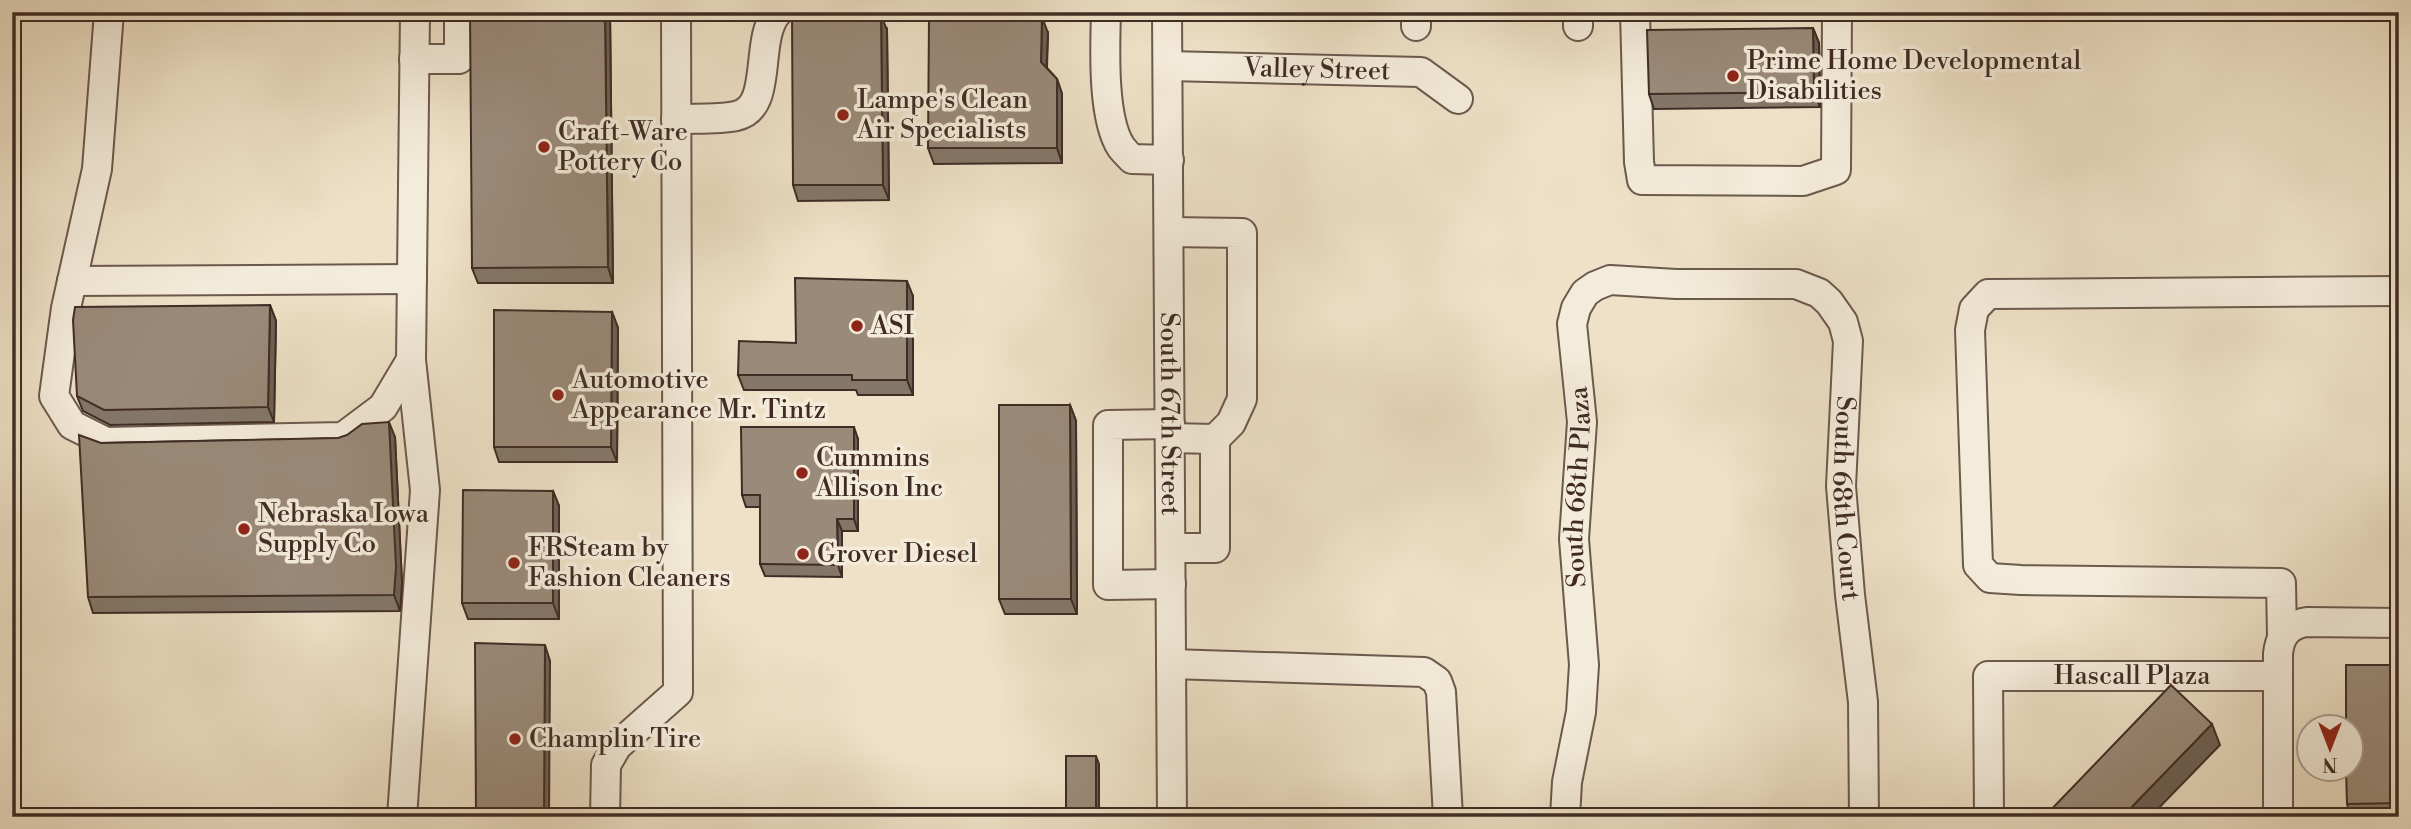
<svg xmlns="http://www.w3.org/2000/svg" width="2411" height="829" font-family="'Libre Bodoni',serif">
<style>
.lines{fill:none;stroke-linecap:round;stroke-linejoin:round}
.minor-casing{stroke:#6c594e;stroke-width:32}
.minor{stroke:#f4ecdb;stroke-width:28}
.wall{fill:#847768;stroke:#402c25;stroke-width:2}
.shaded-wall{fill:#6c6155;stroke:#402c25;stroke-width:2}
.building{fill:#9a8a79;stroke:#402c25;stroke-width:2}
.poi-dot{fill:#8f2418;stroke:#f4ecdb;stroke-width:2.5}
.labels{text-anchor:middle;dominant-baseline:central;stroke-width:7;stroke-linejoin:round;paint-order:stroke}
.poi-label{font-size:26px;fill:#402c25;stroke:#f4ecdb;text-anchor:start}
.street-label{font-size:26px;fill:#402c25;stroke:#f4ecdb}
</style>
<rect width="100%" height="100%" fill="#eee1c7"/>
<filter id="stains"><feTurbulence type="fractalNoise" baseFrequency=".00286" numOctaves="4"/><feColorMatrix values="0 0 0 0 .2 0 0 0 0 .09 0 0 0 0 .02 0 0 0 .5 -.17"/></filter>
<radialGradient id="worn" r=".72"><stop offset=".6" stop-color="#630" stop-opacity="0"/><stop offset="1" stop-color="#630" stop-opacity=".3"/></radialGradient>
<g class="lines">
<g class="minor-casing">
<g id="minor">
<path d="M109,12L97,169L66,308L54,396L72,425L106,442L343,437L383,407L411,360L415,12"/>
<path d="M1106,12C1105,47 1102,118 1121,147C1124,151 1128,155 1132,159L1169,160"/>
<path id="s1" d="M1167,12L1172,817"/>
<path d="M1416,12V26"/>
<path d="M1578,12V26"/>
<path d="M1635,12L1639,162L1642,180L1803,181L1836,170L1837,12"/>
<path d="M414,59H459V12"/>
<path id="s2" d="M1168,66L1421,72L1458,99"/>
<path d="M676,119C695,118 717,120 736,116C775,108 753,38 778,12"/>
<path d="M1169,232L1242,233V399L1231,423L1215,439"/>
<path d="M72,281L412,279"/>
<path d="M1170,424L1108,425V585L1171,584"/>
<path d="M1170,438L1215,439V548H1171"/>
<path d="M2282,636L2281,583L2021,580L1990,578L1978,565L1970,330L1974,309L1988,294L2399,291"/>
<path d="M1171,664L1424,672L1437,681L1441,692L1448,817"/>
<path d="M402,817L425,490L411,360"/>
<path d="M605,817L606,765L617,746L678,692L676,12"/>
<path id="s3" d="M1565,817L1567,782L1581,712L1584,665L1574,539L1582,422L1572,324L1576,308L1585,293L1595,286L1610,280L1676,284H1796L1819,293L1829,302L1843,322L1848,341L1841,486L1850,595L1863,702L1864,817"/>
<path id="s4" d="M1989,817L1988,676H2278"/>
<path d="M2278,817V654C2280,635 2288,625 2307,622L2399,623"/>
</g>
</g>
<use href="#minor" class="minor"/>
</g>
<path class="wall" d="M610,12L613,283H478L472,268Z
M1813,28L1819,43L1820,107L1654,109L1649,94Z
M887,30L889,200L798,201L793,185Z
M1048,33L1047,68L1057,79L1062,94V163L934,164L928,148Z
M913,296V395H858L856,390H744L738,375L796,343Z
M270,305L276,321L274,422L110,425L83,411L77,396Z
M612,312L618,328L617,462H499L494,447Z
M1070,405L1076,421L1077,614H1005L999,599Z
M395,437L402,583L400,611L93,613L88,597L101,443Z
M858,439V531H842V577L765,576L760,564V507H746L742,495Z
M553,491L559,506V619H468L462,603Z
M2399,668V817H2351L2347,804Z"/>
<path class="shaded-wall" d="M605,12H610L613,283L608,267Z
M881,15L887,30L889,200L883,185Z
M1042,17L1048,33L1046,77L1041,62Z
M1813,28L1819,43L1820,107L1814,92Z
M1057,79L1062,94V163L1057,148Z
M907,281L913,296V395L907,380Z
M270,305L276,321L274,422L268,407Z
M612,312L618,328L617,462L611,447Z
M1070,405L1076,421L1077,614L1071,599Z
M389,422L395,437L402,583L400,611L394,595Z
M854,427L858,439V531L854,519Z
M553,491L559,506V619L553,603Z
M837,519L842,531V577L838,565Z
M545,645L550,661L549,817H544Z
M2212,724L2220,745L2150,817H2122Z
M1096,756L1099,764V817H1096Z"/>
<path class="building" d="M470,12H605L608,267L472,268Z
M792,15H881L883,185H793Z
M1042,17L1041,62L1057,79V148H928L929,18Z
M1813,28L1814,92L1649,94L1647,30Z
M795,278L907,281V380H852V375H738L739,341L796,343Z
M270,305L268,407L104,410L77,396L73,320L75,307Z
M494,310L612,312L611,447H494Z
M999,405H1070L1071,599H999Z
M389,422L396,567L394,595L88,597L79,435L101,443L338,438L347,435L362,424Z
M741,427H854V519H837L838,565L760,564V495H742Z
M463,490L553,491V603H462Z
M475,643L545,645L544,817H476Z
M2346,665H2398V803L2347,804L2346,769H2351V727H2346Z
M2171,685L2212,724L2122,817H2044Z
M1066,756H1096V817H1066Z"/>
<g class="poi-dot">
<circle cx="1733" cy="76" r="7"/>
<circle cx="843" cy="115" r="7"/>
<circle cx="544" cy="147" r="7"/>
<circle cx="857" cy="326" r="7"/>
<circle cx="558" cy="395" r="7"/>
<circle cx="802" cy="473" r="7"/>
<circle cx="244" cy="529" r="7"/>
<circle cx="803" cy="554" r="7"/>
<circle cx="514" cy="563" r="7"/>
<circle cx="515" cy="739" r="7"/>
</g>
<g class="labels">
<g class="poi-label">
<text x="1747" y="61">Prime Home Developmental<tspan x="1747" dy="30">Disabilities</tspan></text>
<text x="857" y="100">Lampe's Clean<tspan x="857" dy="30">Air Specialists</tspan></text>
<text x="558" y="132">Craft-Ware<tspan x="558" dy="30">Pottery Co</tspan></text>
<text x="871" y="326">ASI</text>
<text x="572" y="380">Automotive<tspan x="572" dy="30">Appearance Mr. Tintz</tspan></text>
<text x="816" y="458">Cummins<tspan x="816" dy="30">Allison Inc</tspan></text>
<text x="258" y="514">Nebraska Iowa<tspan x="258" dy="30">Supply Co</tspan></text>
<text x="528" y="548">FRSteam by<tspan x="528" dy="30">Fashion Cleaners</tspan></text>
<text x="817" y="554">Grover Diesel</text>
<text x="529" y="739">Champlin Tire</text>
</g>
<g class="street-label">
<text stroke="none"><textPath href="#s2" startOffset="149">Valley Street</textPath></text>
<text stroke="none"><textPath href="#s1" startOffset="402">South 67th Street</textPath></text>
<text stroke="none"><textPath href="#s3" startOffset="332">South 68th Plaza</textPath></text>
<text stroke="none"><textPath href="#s3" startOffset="984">South 68th Court</textPath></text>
<text stroke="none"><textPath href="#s4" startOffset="285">Hascall Plaza</textPath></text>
</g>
</g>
<rect width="2411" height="829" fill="none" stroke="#eee1c7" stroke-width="42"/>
<rect x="14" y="14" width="2383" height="801" fill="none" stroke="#402c25" stroke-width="3.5"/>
<rect x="21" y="21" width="2369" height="787" fill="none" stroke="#402c25" stroke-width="2"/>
<g transform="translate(2330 748) rotate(180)"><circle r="33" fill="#f4ecdb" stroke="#ac9f92" stroke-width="2"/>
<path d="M0-5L12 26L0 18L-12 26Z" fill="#8f2418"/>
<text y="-10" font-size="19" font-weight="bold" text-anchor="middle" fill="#402c25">N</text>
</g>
<rect width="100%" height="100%" filter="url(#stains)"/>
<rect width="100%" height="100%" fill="url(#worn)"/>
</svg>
